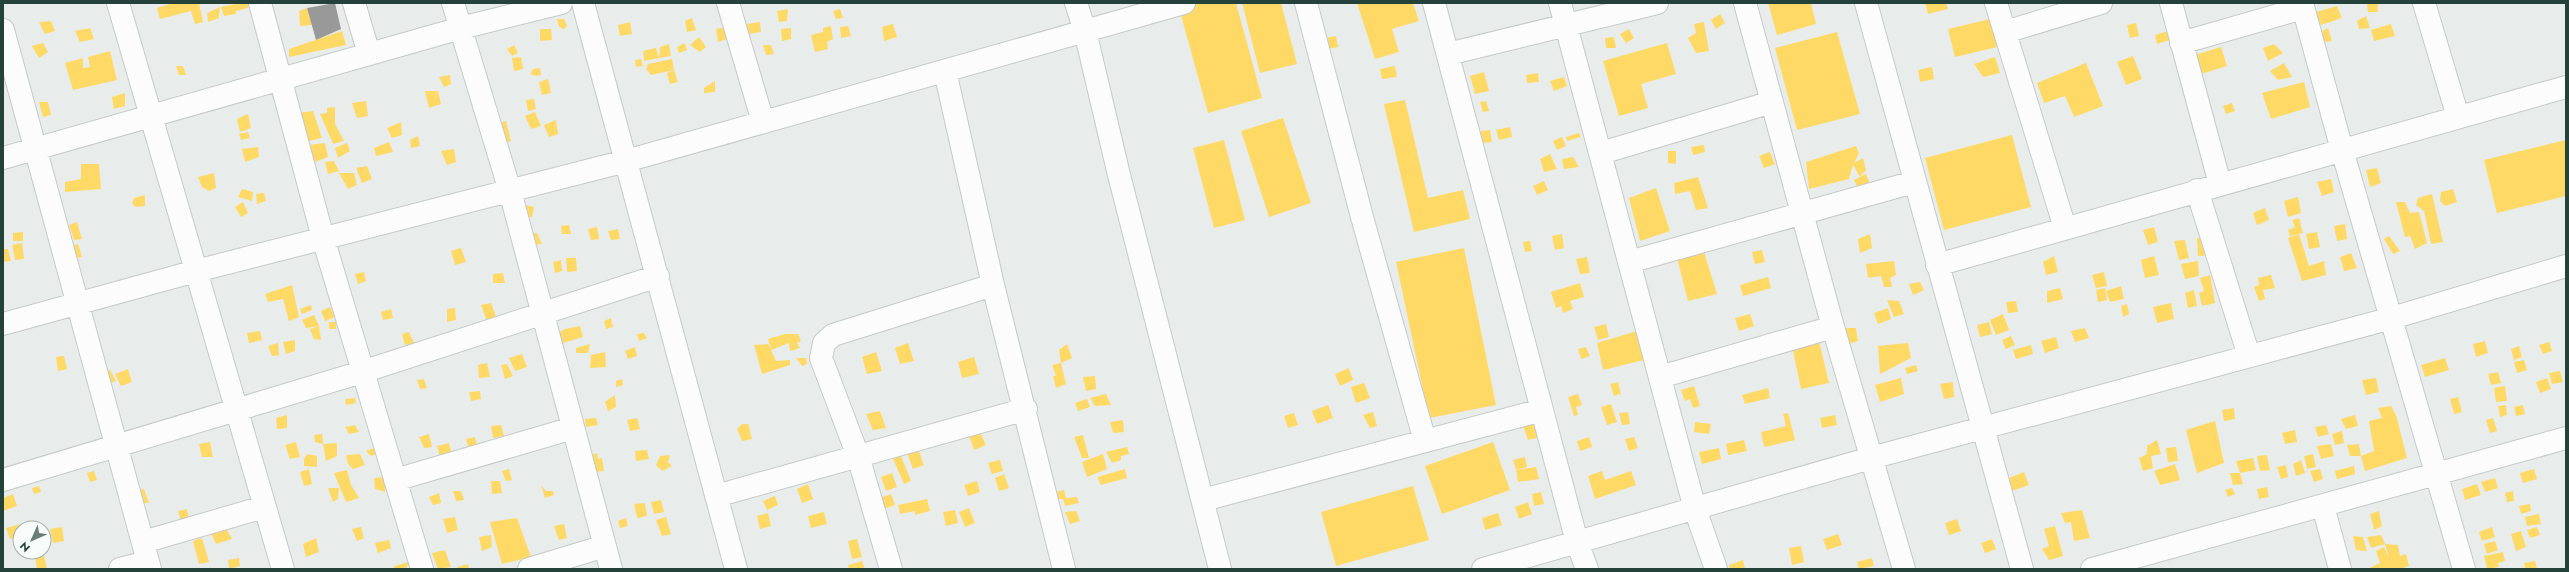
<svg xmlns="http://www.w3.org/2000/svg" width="2569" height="572" font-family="Jost,sans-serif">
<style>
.homes{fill:#ffd966}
.industry{fill:#999}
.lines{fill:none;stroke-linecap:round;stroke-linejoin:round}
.minor-casing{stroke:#c5cac8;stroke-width:24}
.minor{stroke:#fcfcfc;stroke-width:22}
</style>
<rect width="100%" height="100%" fill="#e8edeb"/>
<path class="homes" d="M173,3H199L203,22L195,24L191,11L160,19L157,8Z
M240,3H249L248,8L236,11V14L224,16L221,7Z
M1196,3H1236L1262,98L1208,113L1179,8Z
M1242,3H1281L1297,64L1260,73Z
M1357,3H1413L1419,21L1392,29L1399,52L1375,59Z
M1768,3H1811L1816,24L1777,35Z
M1925,3H1946L1948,9L1928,14Z
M2378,3V12H2368L2367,4Z
M2337,6L2342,18L2321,25L2316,12Z
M220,7L219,18L208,22L207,13Z
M307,8L312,25L300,26L299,11Z
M788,9L787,21L779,22L777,11Z
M840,9L843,18L836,19L833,11Z
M1720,14L1725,23L1716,29L1711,20Z
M2366,16L2370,28L2359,29L2357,21Z
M692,18L696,30L687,32L685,21Z
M557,19H564L567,26L564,29L559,27Z
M1990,19L1997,47L1955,57L1948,29Z
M51,21L55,31L45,34L39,22Z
M630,22L632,34L620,36L618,25Z
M760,22L761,32L749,34L747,24Z
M1704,22L1709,51L1696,53L1688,38L1696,33L1694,24Z
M2136,23L2139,36L2130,38L2127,25Z
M893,24L897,37L884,41L882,27Z
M2391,24L2395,36L2374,41L2371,30Z
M831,26L833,39L827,42L828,49L815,52L811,35L823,32V28Z
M848,26L851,36L841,38L840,27Z
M726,27L730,38L718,42L716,29Z
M90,28L94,39L80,42L75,31Z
M791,28V39L782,41L781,29Z
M2328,28L2332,41L2324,42L2322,31Z
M540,29H551L552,40L540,41Z
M1629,29L1634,38L1626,43L1620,34Z
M342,31L346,45L289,57V49Z
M2168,31L2170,40L2157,44L2155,35Z
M1837,32L1860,114L1797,130L1775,48Z
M1336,36L1338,47L1328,49L1325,38Z
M699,37L706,47L700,52L690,45Z
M1614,37L1616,48H1606L1605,38Z
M43,43L48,52L39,58L32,46Z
M685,43L687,50L679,53L677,47Z
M1667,43L1676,74L1641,84L1648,108L1619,116L1603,61Z
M669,44L671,56L659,58L660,47Z
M2274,44L2283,53L2268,61L2263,48Z
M514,45L518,53L512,56L507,49Z
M763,45H771L774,54L766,55Z
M2221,47L2227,66L2201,74L2195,55Z
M656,48L659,58L644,61L643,51Z
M110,51L117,80L73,90L65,63L83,58V68L90,67L88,57Z
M2133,56L2142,79L2126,85L2117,62Z
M521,57L523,69L514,71L512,58Z
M1995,57L2000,73L1983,77L1974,64Z
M641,59L643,66L636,67L635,60Z
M672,59L674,70L651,75L646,69L648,64Z
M2086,63L2103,106L2074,117L2065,96L2044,103L2037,83Z
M2284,63L2292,77L2278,80L2270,71Z
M176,66H183L186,75H179Z
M1395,66L1397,77L1382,79L1380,69Z
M1932,67L1934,79L1920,82L1918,70Z
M540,68L541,75L536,76L530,74L533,69Z
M674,70L678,82L670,84L667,73Z
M1484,72L1489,91L1475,94L1470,76Z
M1538,73L1539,82L1527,83L1526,75Z
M450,75L451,84L444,87L439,77Z
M1564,77L1567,86L1554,91L1550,81Z
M548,79L551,93L542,95L539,82Z
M715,81V92L704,93V88Z
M2304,82L2310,107L2271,119L2262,93Z
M425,91H438L441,104L429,108Z
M125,93V106L114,109L112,97Z
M534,99L536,109L528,111L526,100Z
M1405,100L1428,198L1463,190L1470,219L1414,232L1384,104Z
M366,101L368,116L357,118L352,103Z
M1486,101L1489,111L1483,112L1480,102Z
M39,102H48L51,115L43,117Z
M2232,103L2235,111L2226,114L2223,106Z
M335,107V124L344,141L333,144L320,114L327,113V108Z
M313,111L322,138L309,141L299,113Z
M535,112L541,126L531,129L525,116Z
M248,114L251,128L240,132L237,119Z
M1283,118L1311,203L1269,217L1241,131Z
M556,120L558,134L549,137L544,125Z
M506,121L511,141L504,143L497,124Z
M401,122L402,135L392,138L387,128Z
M1510,127L1512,137L1499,140L1496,130Z
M1490,130L1492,142L1482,143L1481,131Z
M248,132L250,138L241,140L239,134Z
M1579,133L1581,137L1567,141L1566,137Z
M2012,135L2031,207L1944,230L1925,158Z
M418,136L420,146L411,148L410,140Z
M1562,137L1566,146L1557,150L1553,141Z
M1224,140L1245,220L1214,228L1193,148Z
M2566,140V196L2497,213L2484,160Z
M389,142L393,152L376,156L374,148Z
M325,143L328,157L315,162L308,145Z
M347,143L350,151L338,158L335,148Z
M1704,145L1705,152L1693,155L1691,147Z
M1856,146L1859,153L1854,163L1863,158L1866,170L1860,177L1866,174L1870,184L1859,191L1854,180L1860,177L1853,165L1849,179L1809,189L1806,162Z
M258,147L259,157L245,162L242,149Z
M454,149L456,162L447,165L441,151Z
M1668,151H1676V164L1668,163Z
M1770,152L1775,164L1764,168L1759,156Z
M1550,154L1557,169L1544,172L1540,159Z
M1573,157L1579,167L1564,169L1562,159Z
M334,161L339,171L328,174L325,162Z
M81,164H99L101,189L65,192V182L81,179Z
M367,166L372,179L362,183L356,168Z
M2377,168L2381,183L2370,187L2366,170Z
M214,173L216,188L209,191L202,187L198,177Z
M339,173H354L357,185L348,189Z
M1698,177L1708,208L1696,210L1690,191L1675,194L1674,183Z
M2331,179L2334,192L2322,196L2317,182Z
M1544,181L1548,190L1537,195L1533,186Z
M1656,188L1670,231L1640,241L1629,198Z
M242,189L253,192L252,201L238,197Z
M2453,189L2457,202L2445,206L2440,201L2441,192Z
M264,193L266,201L257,204L256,194Z
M2432,194L2443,242L2431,244L2424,211L2416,205L2418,198Z
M145,195V206L135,207L132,203L134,198Z
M2298,197L2301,213L2288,217L2284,201Z
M243,202L248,213L241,217L235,207Z
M2396,202H2405L2410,213L2419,212L2427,243L2415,249L2410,236L2405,237Z
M525,205L534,207L532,217H523Z
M2265,208L2269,220L2257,225L2253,213Z
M2299,218L2303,233L2299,234L2309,266L2324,261L2326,275L2302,281L2288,238L2299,234L2290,236L2288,230L2295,227L2292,220Z
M77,222L82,239L74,240L69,225Z
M2345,224L2347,239L2337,241L2334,226Z
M569,225L571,234H562L561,226Z
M597,227L599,239L591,240L588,229Z
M2154,227L2158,242L2148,245L2143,230Z
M618,229L620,239L611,240L608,231Z
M23,232V241H13V233Z
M2317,232L2320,247L2309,249L2306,234Z
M528,233H537L542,244L533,245Z
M1562,234L1564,248L1555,250L1552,236Z
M1870,234L1872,248L1860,253L1858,239Z
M2389,236L2400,251L2393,254L2384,239Z
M2197,238H2210L2211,255L2198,256Z
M2185,240L2189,258L2179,260L2174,241Z
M1530,241L1532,251L1525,252L1523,242Z
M22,243L24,259L15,260L12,245Z
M78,244L82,257L76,258L70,246Z
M461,248L466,262L455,265L451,251Z
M1464,248L1496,405L1429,418L1396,262Z
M3,249H8L11,261L3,262Z
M1762,250L1765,262L1755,264L1752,252Z
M1704,252L1717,294L1688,301L1677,258Z
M2351,253L2357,268L2344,271L2340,257Z
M2054,256L2058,272L2046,275L2043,262Z
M2154,256L2159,275L2145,278L2141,260Z
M1587,257L1590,273L1580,274L1576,259Z
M566,258H576L577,271L567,272Z
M561,260L562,271L555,273L553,262Z
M1894,261L1896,275L1890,278L1892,287H1884L1881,276L1868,278L1866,264Z
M2198,261L2199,276L2185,279L2181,264Z
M364,272L366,281L358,284L355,274Z
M2104,272L2107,286L2096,288L2092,275Z
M503,273L505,283H493V274Z
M2210,275L2215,303L2202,306L2199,293L2204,291L2200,278Z
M2271,275L2275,288L2263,290L2265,299L2259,301L2254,287L2259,285L2258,278Z
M1768,277L1771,288L1743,296L1740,285Z
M1920,282L1924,290L1913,295L1909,284Z
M1580,283L1584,297L1570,301L1573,309L1563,313L1561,306L1556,308L1551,292Z
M292,285L299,317L289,321L283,299L268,302L265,294Z
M2121,286L2124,299L2110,302L2106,291Z
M2060,288L2063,299L2047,303V291Z
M2105,288L2107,300L2098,302L2096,290Z
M2194,290L2197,306L2188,308L2185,293Z
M1887,300L1899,301L1904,314L1894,317Z
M2016,301L2018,312L2008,313L2006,302Z
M491,303L497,319L487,322L481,305Z
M2171,303L2174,319L2157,323L2153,307Z
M2127,304L2129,314L2123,317L2121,306Z
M311,305L312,310L302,314L300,309Z
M330,307L335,317L325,321L321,311Z
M455,308L456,320L447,322V309Z
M1888,308L1891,319L1878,324L1874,313Z
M391,309L393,318L383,320L381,312Z
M1750,314L1754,326L1739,331L1735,318Z
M2003,314L2009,330L1996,335L1990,320Z
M314,315L319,326L321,340L314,339L310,329L319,326L306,328L302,320Z
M611,318L613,327L606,329L604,321Z
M329,322H336V329H329Z
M1989,322L1992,334L1980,337L1977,325Z
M1606,324L1609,337L1598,340L1594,327Z
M580,326L583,337L556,345L552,336L565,329Z
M1845,328H1856L1858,341L1848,344Z
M2085,328L2089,338L2075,342L2071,331Z
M260,331L262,340L249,343L247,333Z
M1637,331L1644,360L1603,370L1597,343Z
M409,332L414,343L405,345L402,334Z
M644,333L647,338L639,341L637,334Z
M785,334H798L801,341L797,343L800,348L790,351L789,343L771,350L776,361L790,360V365L762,374L754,345L768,344L771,350L768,339Z
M2011,336L2015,345L2006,349L2002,340Z
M2056,337L2059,348L2045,353L2041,341Z
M295,340V351L286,354L283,342Z
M1819,341L1829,383L1801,389L1792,346Z
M2485,341L2488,353L2476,357L2473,344Z
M2549,342L2552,351L2543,354L2539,345Z
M278,343L279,355L272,356L268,346Z
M908,343L914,361L900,364L895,348Z
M1908,343L1911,358L1880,374L1878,346Z
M590,344L588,353H576V348Z
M1067,344L1072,358L1061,363L1059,350Z
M2031,345L2033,354L2016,359L2013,350Z
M2519,346L2522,357L2514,360L2511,349Z
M635,347L637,356L628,359L625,351Z
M1586,347L1590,356L1581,359L1578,349Z
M605,352L606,367L590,368L591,355Z
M876,352L882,371L867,374L862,357Z
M522,354L527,367L515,371L509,358Z
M64,356L67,369L58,371L56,357Z
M974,357L979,374L962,378L958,362Z
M796,358H806L807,364L802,366Z
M2445,358L2449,370L2425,377L2421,365Z
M2524,360L2527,370L2517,373L2514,362Z
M487,363L490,377L479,378L478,365Z
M1061,363L1066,384L1056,388L1053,376H1056L1052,365Z
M507,364L513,376L505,379L501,365Z
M1916,365L1918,371L1907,374L1905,368Z
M1349,368L1353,380L1340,386L1335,374Z
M128,369L132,382L121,386L115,374Z
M110,370L116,381L108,384L102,373Z
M2560,371L2563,382L2552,384L2549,373Z
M2498,372L2501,383L2491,385L2488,374Z
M1095,376L1096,389L1086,391L1083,377Z
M1901,378L1904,394L1880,402L1875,385Z
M2376,378L2379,392L2366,395L2362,380Z
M2547,378L2551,389L2540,393L2536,382Z
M424,379L427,388L420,389L417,380Z
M622,379L623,385L616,387V381Z
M1618,382L1621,394L1614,396L1610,384Z
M1953,382L1954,397L1944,399L1940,384Z
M1364,383L1370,398L1356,403L1351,387Z
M1694,386L1700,406L1693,408L1690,399L1685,401L1681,390Z
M2505,386L2507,401L2496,402L2494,388Z
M1768,388L1770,398L1745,404L1742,395Z
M480,391L481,399L471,401L469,392Z
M1106,394L1111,405L1095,406L1090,398Z
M1578,394L1582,405L1576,407L1578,415L1574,416L1568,397Z
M615,395L616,407L608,411L605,402Z
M2458,397L2462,412L2454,414L2450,399Z
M355,398L356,403L346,405L345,399Z
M1087,399L1090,407L1078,411L1075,403Z
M1611,404L1617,422L1607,425L1601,407Z
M1328,405L1333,418L1317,424L1312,411Z
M2506,405L2507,415L2500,417L2498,406Z
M2523,405L2525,414L2516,416L2514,407Z
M2391,406L2396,415L2407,458L2365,471L2361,456L2374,451L2369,421L2382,418L2378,408Z
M2234,408L2235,419L2224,421L2222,410Z
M880,411L886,428L873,430L866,414Z
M1373,412L1377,426L1370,428L1363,415Z
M1628,412L1630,424L1622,425L1619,413Z
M1294,413L1298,425L1288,428L1284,416Z
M1788,413L1795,440L1764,447L1761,432L1786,426L1783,414Z
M287,415V428L277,429L276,418Z
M1835,415L1837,425L1822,428L1820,418Z
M2355,415L2358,426L2346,429L2341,419Z
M596,418L598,425L586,427L585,419Z
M637,418L640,429L630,431L627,420Z
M2493,418L2497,431L2490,433L2486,420Z
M1123,420L1124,432L1113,433L1110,422Z
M2215,421L2224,463L2197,473L2186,430Z
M1536,422L1540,437L1528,440L1523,426Z
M1695,422L1711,424L1709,434L1694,432Z
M742,424H748L752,439L742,441L737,429Z
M355,425L359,432L349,434L345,427Z
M501,425L504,436L493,438L491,426Z
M2326,425L2329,434L2318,437L2315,427Z
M2295,430L2297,442L2285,444L2282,433Z
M2342,431L2344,443L2335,445L2332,434Z
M980,432L986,445L974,450L969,436Z
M322,434L323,444L315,442L314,435Z
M429,434L432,447L424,448L419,437Z
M1083,435L1089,458H1082L1074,437Z
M475,437L478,449L469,450L466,439Z
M1589,437L1592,447L1580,451L1577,441Z
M1634,437L1638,448L1629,451L1625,439Z
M1744,440L1747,451L1728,455L1726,444Z
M2157,440L2161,454L2151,456L2153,468L2143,471L2139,458L2147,454V446Z
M210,442L213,457H202L199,444Z
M296,442L300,457L290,459L285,445Z
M1493,442L1510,490L1442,514L1425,466Z
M337,443V456L326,461L323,444Z
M449,443L452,455L440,458L437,446Z
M2331,444L2334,456L2321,459L2317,446Z
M2359,444L2361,456H2350L2347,445Z
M1127,447L1129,454L1121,456V460L1112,463L1106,452Z
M2176,447L2178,461L2168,462L2166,448Z
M374,448L376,454L371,456L366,451Z
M1719,448L1721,459L1702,464L1699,452Z
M918,449L924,465L913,469L907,453Z
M647,450L649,459L636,461L635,451Z
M597,453L598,459L602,458L604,471L595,472L588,456Z
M307,454L317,456V467L304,466V459Z
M360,454L365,465L353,469L348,464L346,455Z
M1103,454L1107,469L1087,477L1082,462Z
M2313,454L2316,467L2307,469L2304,456Z
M670,455L668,462L672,466L662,471L656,465L660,456Z
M2267,455L2270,470L2260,471L2257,456Z
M901,456L911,481L904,484L893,459Z
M1525,457L1527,467L1516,470L1513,460Z
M2253,458L2256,470L2240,473L2243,484L2233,485L2230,473H2240L2236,461Z
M1000,460L1003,471L992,474L988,463Z
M2301,460L2305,473L2296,476L2293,464Z
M2175,464L2180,480L2160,485L2154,471Z
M2286,465L2288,477L2281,479L2277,467Z
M2354,466L2355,474L2337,479L2335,471Z
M1536,467L1539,479L1518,482L1516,470Z
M309,469L312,484L304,486L300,472Z
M509,469L512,480L506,481L502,471Z
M1125,469L1127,478L1101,485L1097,477Z
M2320,469L2323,479L2314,482L2310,471Z
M2534,469L2537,479L2523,483L2520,473Z
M347,470L351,485L359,498L346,502L334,473Z
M94,471L97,480L90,482L87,473Z
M1602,471L1605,480L1631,471L1636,485L1595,499L1588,476Z
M2024,472L2029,485L2009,492V478Z
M892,473L897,487L886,491L881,477Z
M1004,474L1009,488L999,491L995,478Z
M385,477V492L375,489L374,478Z
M2495,478L2498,488L2485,492L2481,482Z
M491,481H500L502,493L492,494Z
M977,481L980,492L968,496L964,485Z
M808,484L813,499L802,503L797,489Z
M2477,484L2481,495L2465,500L2462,489Z
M541,485L546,491H553L554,495L545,498Z
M39,486L41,492L34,494L32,488Z
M1413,486L1429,540L1336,566L1321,512Z
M2267,487L2269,497L2259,499L2257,489Z
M328,488H339L338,499L333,502Z
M2232,488L2235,494L2228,497L2225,490Z
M144,489L149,503H137L133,490Z
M1064,490L1066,498L1077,497L1079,503L1065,506L1063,499H1057L1056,492Z
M453,491H461L464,500L456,501Z
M2513,491L2514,501L2507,502L2505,493Z
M1541,492L1544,504L1534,506L1532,494Z
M439,493L441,503L433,505L429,497Z
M13,494L17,506L3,511V498Z
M891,494L895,505L884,509L880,498Z
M775,496L778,505L767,510L763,501Z
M927,499L930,511L915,515V511L900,514L898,505Z
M661,500L664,512L654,514L651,502Z
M1528,502L1532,514L1519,519L1515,507Z
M645,503L647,516L637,518L634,504Z
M2530,504L2531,511L2521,514L2519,506Z
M969,508L975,523L965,527L959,512Z
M187,509L189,520L181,521L178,511Z
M955,510L958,523L946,526L943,512Z
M2082,510L2090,538L2074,541L2071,522L2065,523L2061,513Z
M1076,511L1080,521L1070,524L1065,512Z
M2379,511L2382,526L2374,530L2370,514Z
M824,512L827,524L811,528L808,516Z
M768,513L771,526L760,529L757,516Z
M1498,513L1502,525L1485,530L1482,518Z
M2539,514L2541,524L2527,526L2525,517Z
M455,517L458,530L447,533L443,519Z
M666,517L671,534L662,536L656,520Z
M517,518L531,557L502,564L490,522Z
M626,518L628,526L620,528L618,521Z
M1957,519L1961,531L1949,535L1945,523Z
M29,522L31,528H20V536L10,539L6,528Z
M564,524L567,538L559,540L554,526Z
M2055,526L2063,556L2049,560L2042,549L2049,546L2044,529Z
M62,527L64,541L53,543L50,529Z
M361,527L364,538L357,541L352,529Z
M2492,527L2495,537L2482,541L2479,532Z
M2537,527L2540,535L2530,538L2527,530Z
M226,528L232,539L216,544L211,533Z
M2521,531L2526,547L2516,551L2511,534Z
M1838,534L1842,545L1827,550L1823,539Z
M491,535L492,547L482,551L479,537Z
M2381,535L2385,544L2371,548L2367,537Z
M2353,536L2363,537L2367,551L2356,550Z
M202,538L209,562L199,564L193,541Z
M316,538L319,552L306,557L303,544Z
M857,539L862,557L852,559L848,541Z
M1992,539L1996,549L1985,553L1981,543Z
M389,540L391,548L378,553L375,543Z
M2495,541L2498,550L2487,554L2484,544Z
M2385,544L2398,545L2400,556L2406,554L2409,566L2399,569H2367L2380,563L2376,551L2384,547L2389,558Z
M1801,546L1804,562L1792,565L1789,548Z
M445,550L451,567L438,569L432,553Z
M2503,552L2505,561L2498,563L2499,567L2487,569L2484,556Z
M44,556L47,569H37L35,558Z
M239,558L240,566L229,569L228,560Z
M1872,558L1874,566L1859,569L1857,562Z
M1743,560L1745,569H1730L1729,565Z
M862,561L865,569H849L848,565Z
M2535,561L2537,569H2525L2524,563Z
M409,562L406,569H394V566Z
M468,564L469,569H458L457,567Z"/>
<path class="industry" d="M335,3L341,29L316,40L307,8Z"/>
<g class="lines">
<g class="minor-casing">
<path id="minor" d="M118,3L283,569
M260,3L323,238L422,569
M354,3L369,54
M453,3L510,191L611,569
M583,3L736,569
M728,3L763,122
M1076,3L1085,31L1119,175L1220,569
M1306,3L1362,217L1425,441
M1434,3L1577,542L1587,569
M1560,3L1695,509L1716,569
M1745,3L1833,327L1904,569
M1866,3L2022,569
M1996,3L2065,228
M2171,3L2220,184
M2302,3L2342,150L2464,569
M2424,3L2458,117
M3,30L150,569
M2005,32L2101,3
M2181,43L2303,8
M1448,54L1657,3
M945,71L993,285L1064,569
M1601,153L1772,102
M3,158L461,28L561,3
M2197,190L2249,356
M1629,262L1914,182
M1937,265L2566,87
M3,324L196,271L626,161L1184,3
M1660,377L1833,327
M3,480L362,372L658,276
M395,480L573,428
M716,496L1026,409
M1203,500L1542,410
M2323,506L2340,569
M143,542L264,507
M120,569L148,562
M529,569L605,546
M891,569L858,456L821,358L824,343L833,335L993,285
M1483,569L1871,458L2392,318L2566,266
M2092,569L2566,438"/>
</g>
<use href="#minor" class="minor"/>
</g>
<rect width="2569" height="572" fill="none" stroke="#24423a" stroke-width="8"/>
<g transform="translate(32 540) rotate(225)"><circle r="19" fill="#f7fbf9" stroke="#a3b1ad"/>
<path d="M0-3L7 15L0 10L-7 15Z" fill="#697e78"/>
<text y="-6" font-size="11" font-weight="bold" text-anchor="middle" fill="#24423a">N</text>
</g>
</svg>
